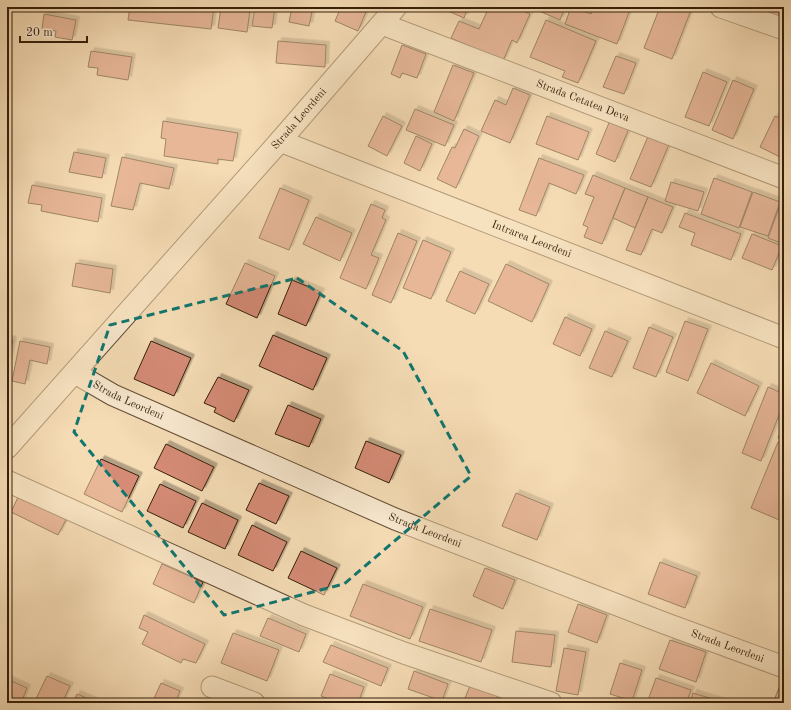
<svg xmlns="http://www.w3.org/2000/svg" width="791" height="710" font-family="'Old Standard TT',serif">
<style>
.building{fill:#d58b76;stroke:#351f0a;filter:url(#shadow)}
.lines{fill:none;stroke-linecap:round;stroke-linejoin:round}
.minor-casing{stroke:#654e35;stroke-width:23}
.minor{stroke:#f8e8cf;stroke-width:21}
.marked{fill:none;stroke:#0f766e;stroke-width:3;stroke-dasharray:8 5;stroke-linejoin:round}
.labels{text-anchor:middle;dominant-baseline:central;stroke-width:3;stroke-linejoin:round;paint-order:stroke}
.street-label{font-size:11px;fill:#351f0a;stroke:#f8e8cf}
</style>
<defs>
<filter id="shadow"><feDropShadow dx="3.5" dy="-3.5" stdDeviation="0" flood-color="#0004"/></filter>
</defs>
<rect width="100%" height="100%" fill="#f5dcb5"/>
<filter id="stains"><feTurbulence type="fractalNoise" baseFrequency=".005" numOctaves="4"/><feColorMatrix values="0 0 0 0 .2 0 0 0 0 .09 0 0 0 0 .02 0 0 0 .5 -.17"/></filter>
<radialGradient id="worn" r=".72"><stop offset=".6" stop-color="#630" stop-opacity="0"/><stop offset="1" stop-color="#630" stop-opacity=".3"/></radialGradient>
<path class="building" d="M13,7H54L53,12Z
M130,7H214L211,29L128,20Z
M221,7H239V8L250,10L247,32L218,28Z
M255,7H275L272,28L252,26Z
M292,7H313L309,26L289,22Z
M341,7H368L358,31L335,21Z
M439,7H468L464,18Z
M489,7H513L530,14L517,43L512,40L503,61L451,38L459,21L479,29Z
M530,7H565L560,20Z
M571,7L591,14L593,7H631L617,44L565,24Z
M660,7H683L691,10L672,59L644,48Z
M752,7H782L778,18Z
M44,14L76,20L72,40L55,37L56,31L42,29Z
M546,20L596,41L578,83L562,77L565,71L530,57Z
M278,41L326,45L325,67L276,63Z
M402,45L426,54L417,78L402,73L400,78L391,74Z
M91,51L132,57L128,80L97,75L98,68L88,67Z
M616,56L636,63L624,94L603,87Z
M453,65L474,73L454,121L434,112Z
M703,72L727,82L709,126L685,117Z
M733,80L754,89L733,139L712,130Z
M513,88L530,95L510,143L481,131L495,100L506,105Z
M415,109L454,125L445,146L406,130Z
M383,116L402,126L387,156L368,146Z
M547,116L589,132L578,160L536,144Z
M775,116L784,120V159L760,147Z
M611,118L630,126L615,162L596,154Z
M163,121L238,133L233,161L218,159V164L164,156L166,139L161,138Z
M464,129L479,136L456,188L437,179L452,147L455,148Z
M649,134L670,142L651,187L630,179Z
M416,136L432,144L420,171L404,163Z
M74,152L106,158L102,178L69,172Z
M122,157L174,168L169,189L140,183L133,210L111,206Z
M539,158L584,175L576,194L549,183L536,216L519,210Z
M593,175L625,188L602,244L584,237L588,227L583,225L594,197L585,194Z
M714,178L752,192L739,228L701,214Z
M671,182L704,192L698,211L665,201Z
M32,185L102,198L98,222L41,211L42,205L28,203Z
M280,188L309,200L289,250L259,238Z
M625,188L648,197L635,228L613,218Z
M753,192L780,202L768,236L740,227Z
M648,197L673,207L662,233L652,229L641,255L626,250Z
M371,204L385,210L382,218L386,220L371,255L379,258L366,289L340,278Z
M779,208L784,210V244L768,238Z
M685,213L741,234L731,260L691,245L695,233L679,227Z
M316,217L352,233L340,261L303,244Z
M398,233L417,241L391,303L372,295Z
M752,234L782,246L772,270L742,258Z
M423,240L451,252L431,299L403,288Z
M76,263L113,269L110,293L72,286Z
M245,263L275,276L257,318L226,304Z
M506,264L549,284L532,322L488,301Z
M460,271L489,284L475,314L446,301Z
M292,280L321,292L306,326L278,314Z
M565,317L592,329L580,356L553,344Z
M685,321L708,329L688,381L666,372Z
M649,327L673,337L656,377L633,368Z
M605,331L628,341L612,377L589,368Z
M273,335L327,358L313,390L259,366Z
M7,339L13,340L8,364L7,363Z
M20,341L50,347L47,364L30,360L25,384L12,381Z
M151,341L191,358L174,396L134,379Z
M711,363L759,386L745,416L697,393Z
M218,377L249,390L234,422L214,412L216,408L204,403Z
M768,387L784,394V402L761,461L742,453Z
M288,405L321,419L309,447L275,434Z
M784,422V440L778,438Z
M366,441L401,455L389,483L355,468Z
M778,442L784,444V522L751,508Z
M166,444L214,467L202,491L154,468Z
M101,459L139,476L122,512L84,494Z
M259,483L289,496L276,524L246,510Z
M160,484L196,501L183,528L147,511Z
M20,493L68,516L58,535L11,512Z
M516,493L550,507L537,540L502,526Z
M202,503L238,520L225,549L188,532Z
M252,525L287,542L273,571L238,555Z
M301,551L337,568L324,595L288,578Z
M660,562L697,576L685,608L648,594Z
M162,564L203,582L194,603L153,584Z
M485,568L515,580L503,609L473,596Z
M363,584L423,607L410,639L350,616Z
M578,604L607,615L597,643L568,632Z
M430,609L492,630L481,662L419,641Z
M144,615L205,644L196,663L183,659L181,663L142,644L148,632L139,628Z
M268,618L306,634L299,652L260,636Z
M516,631L555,635L551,667L512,662Z
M233,633L279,650L267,681L221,663Z
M670,640L706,652L696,682L659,669Z
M331,645L388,668L381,686L323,662Z
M564,648L586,652L578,695L556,691Z
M620,663L642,670L632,701L610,694Z
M414,671L448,684L442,701L408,689Z
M330,674L364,687L358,703H339L321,696Z
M47,676L70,686L62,703H34Z
M656,678L691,690L686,703H647Z
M7,679L27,688L21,703H7Z
M782,680H784V703H773Z
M472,681L499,692L495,703H463Z
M161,683L180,691L175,703H152Z
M693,693L726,703H690Z
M77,694L98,703H73Z"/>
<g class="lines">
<g class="minor-casing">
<g id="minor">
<path d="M721,7L784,29"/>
<path id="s1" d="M382,24L784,178"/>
<path id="s2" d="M280,141L784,338"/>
<path id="s3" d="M75,373L113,395L395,519L664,623L784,667"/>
<path id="s4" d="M7,448L280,141L396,7"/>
<path d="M7,481L304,615L404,653L551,703"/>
<path d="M212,687L254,703"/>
</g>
</g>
<use href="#minor" class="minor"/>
</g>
<path d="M0 0H791V710H0ZM297,278L403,351L471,476L344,584L224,615L74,432L110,325Z" fill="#f5dcb5" fill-opacity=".55" fill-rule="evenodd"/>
<path class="marked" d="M297,278L403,351L471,476L344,584L224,615L74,432L110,325Z"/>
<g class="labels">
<g class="street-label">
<text stroke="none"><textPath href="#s1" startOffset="215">Strada Cetatea Deva</textPath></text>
<text stroke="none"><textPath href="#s4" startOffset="440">Strada Leordeni</textPath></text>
<text stroke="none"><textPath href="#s2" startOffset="270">Intrarea Leordeni</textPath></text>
<text stroke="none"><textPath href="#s3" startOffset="60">Strada Leordeni</textPath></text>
<text stroke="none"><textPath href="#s3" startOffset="384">Strada Leordeni</textPath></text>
<text stroke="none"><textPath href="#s3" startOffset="708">Strada Leordeni</textPath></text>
</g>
</g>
<rect width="791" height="710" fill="none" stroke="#f5dcb5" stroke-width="24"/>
<rect x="8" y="8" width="775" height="694" fill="none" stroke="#351f0a" stroke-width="2"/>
<rect x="12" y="12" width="767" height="686" fill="none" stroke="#351f0a"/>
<path d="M20 36v6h67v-6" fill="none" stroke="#351f0a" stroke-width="2"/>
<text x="26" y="36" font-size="12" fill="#351f0a" stroke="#f8e8cf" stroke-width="3" paint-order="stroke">20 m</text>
<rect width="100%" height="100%" filter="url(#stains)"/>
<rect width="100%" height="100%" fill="url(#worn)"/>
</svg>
